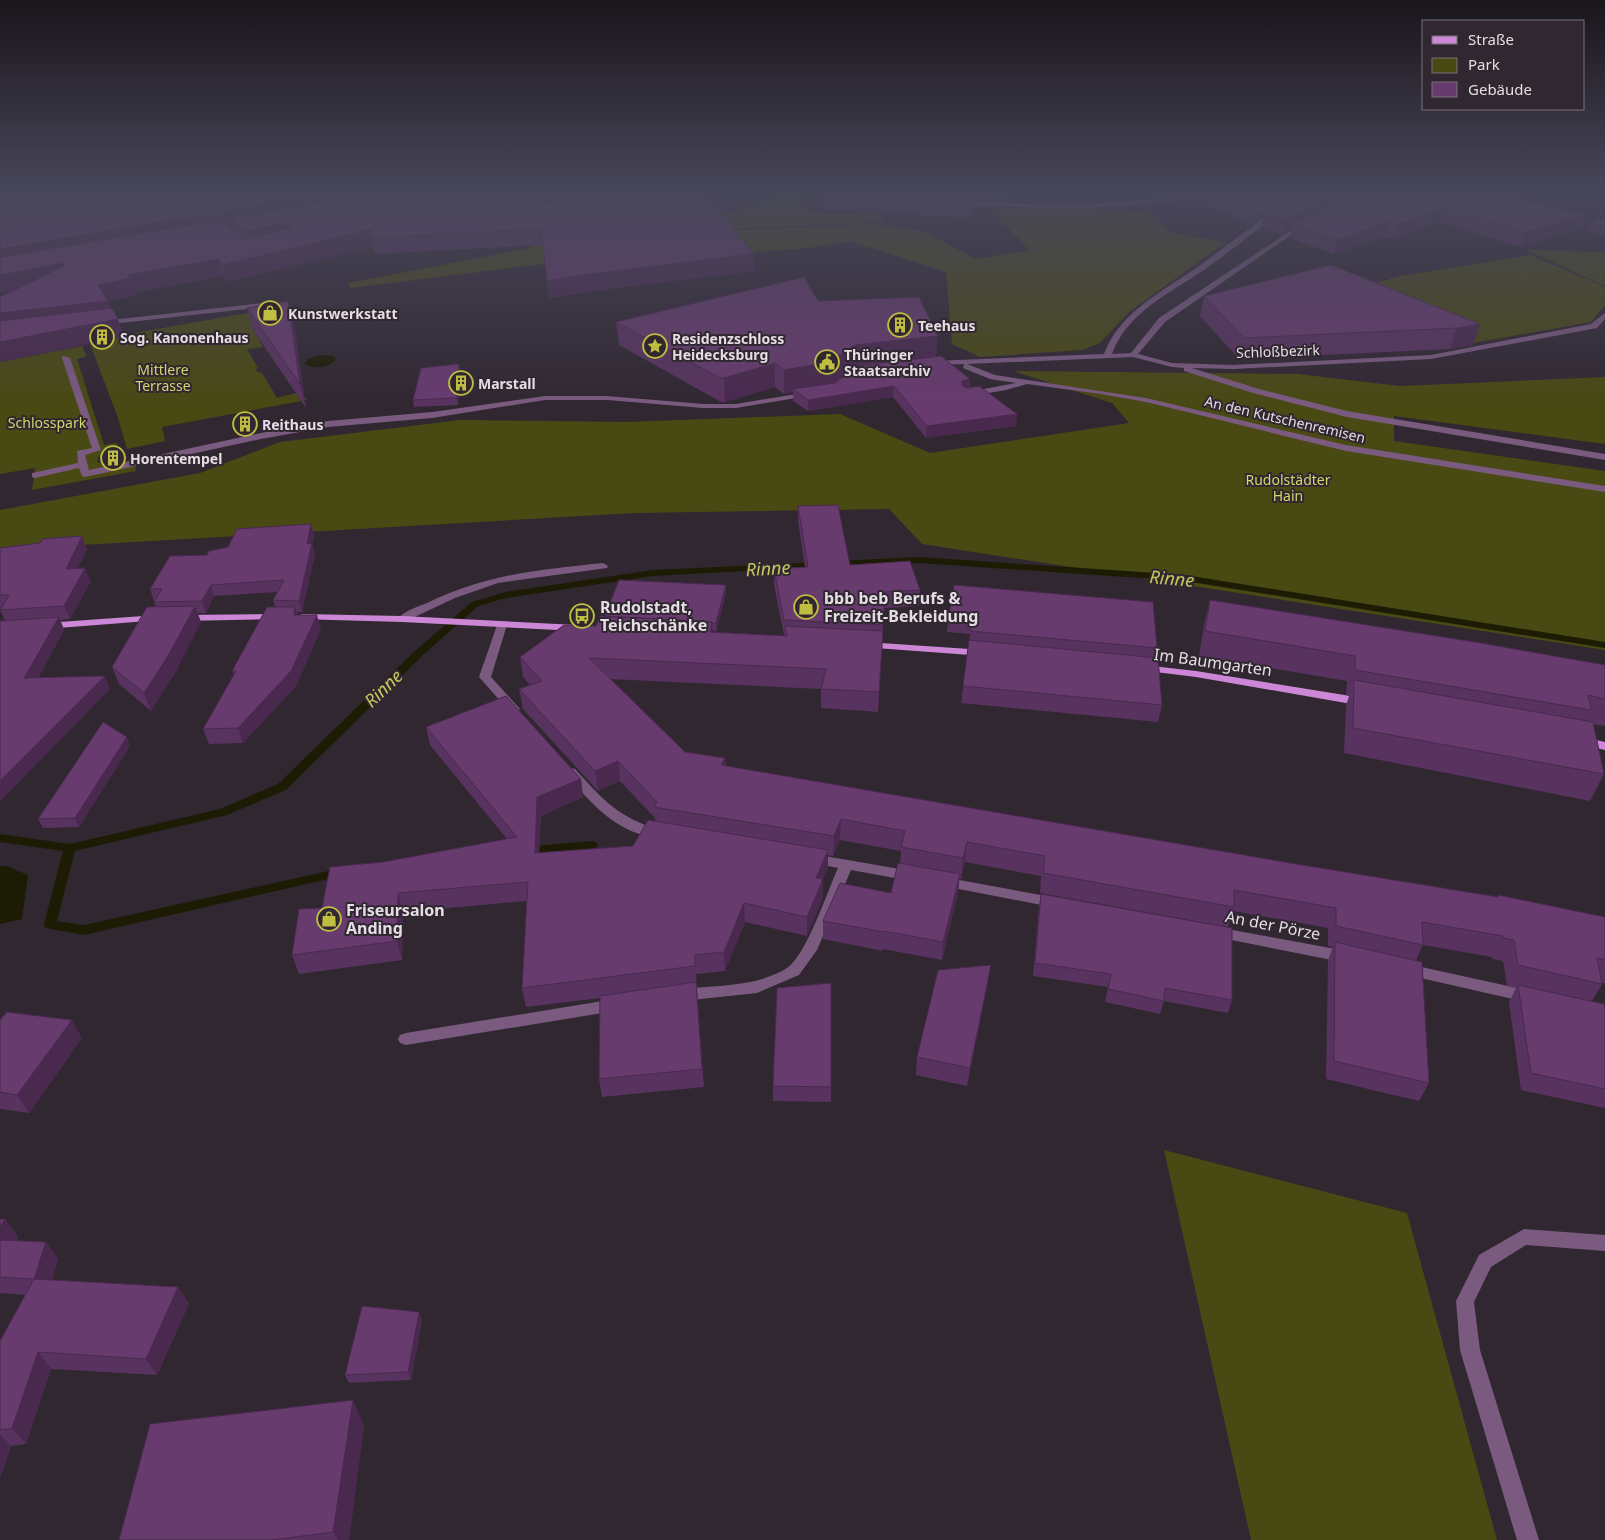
<svg xmlns="http://www.w3.org/2000/svg" width="1605" height="1540" font-family="'Noto Sans',sans-serif">
<style>
.green{fill:#494914}
.water{fill:#1c1c05}
.lines{fill:none;stroke-linecap:round;stroke-linejoin:round}
.stream{fill:#1c1c05;fill-rule:evenodd}
.minor{fill:#7b5a80;fill-rule:evenodd}
.major{fill:#cc87d6;fill-rule:evenodd}
.wall{fill:#59335f}
.shaded-wall{fill:#49294e}
.building{fill:#683b6f;stroke:#49294e}
.labels{text-anchor:middle;dominant-baseline:central;stroke-width:4;stroke-linejoin:round;paint-order:stroke}
.far-poi-label{font-size:14px;font-weight:bold;fill:#e4dee4;stroke:#302731;text-anchor:start}
.far-street-label{font-size:14px;fill:#e4dee4;stroke:#302731}
.far-park-label{font-size:14px;fill:#d4d56b;stroke:#302731}
.poi-label{font-size:16px;font-weight:bold;fill:#e4dee4;stroke:#302731;text-anchor:start}
.street-label{font-size:16px;fill:#e4dee4;stroke:#302731}
.water-label{font-size:18px;font-style:italic;fill:#c5c55c;stroke:#302731}
</style>
<rect width="100%" height="100%" fill="#302731"/>
<path class="green" d="M757,189H849L858,191L760,194Z
M798,196L813,213L882,214L883,222L643,233L699,222L780,197Z
M989,208L1145,210L1172,233L1226,242L1129,312L1100,343L1082,350L980,357L952,344L946,272L850,241L809,248L548,267L542,264L350,288L349,283L529,248L545,239L874,224L926,232L975,259L1029,250Z
M1526,250L1605,252V286Z
M1530,255L1605,287V305L1591,322L1473,343L1346,292L1400,276Z
M265,310L254,331L263,347L247,349L258,368L255,370L262,373L277,398L296,393L299,397L304,396L307,400L162,427L165,441L127,449L118,418L90,344L123,335Z
M82,346L87,356L77,359L104,445L117,443L119,450L98,457L97,462L105,465L134,460L136,471L32,490L35,468L0,474V362Z
M1013,371L1298,374L1400,386L1605,377V444L1394,416V441L1605,471V650L922,544L889,509L635,513L81,545L0,553V510L200,473L280,442L460,420L627,422L840,414L930,453L1129,423L1112,403Z
M1164,1150L1407,1213L1497,1540H1251Z"/>
<path class="water" d="M320,355L333,356L336,359C330,368 314,370 305,364L307,359Z
M0,866H7L28,875L22,919L0,924Z"/>
<g class="lines">
<path class="stream" d="M920,557L1185,575L1605,642V648L1185,581L920,563L835,567L830,564L835,561Z
M819,562L824,565L822,567L653,576L506,598L478,606L423,655L286,790L227,815L75,851L57,921L84,925L342,868L346,869L348,872L346,875L84,935L50,929L45,927L44,924L63,851L0,842V834L70,844L220,809L278,784L415,651L472,602L505,592L653,570Z
M592,841L596,842L598,845L596,848L524,855L520,854L518,851L520,848L524,847Z"/>
<path class="minor" d="M1214,195L1216,198L1076,209L956,205L953,203L956,201L1076,205Z
M1256,195L1276,203L1279,210C1257,232 1226,254 1201,272C1168,294 1126,314 1112,354L1131,353L1159,318L1287,233L1306,224L1309,226L1308,227L1291,235L1165,322L1138,354L1172,363L1233,365L1431,355L1591,324L1605,313V319L1597,328L1431,359L1233,369L1192,368L1259,389L1347,411L1605,454V460L1347,417L1253,393L1184,371V368L1172,367L1133,357L967,364L995,375L1146,398L1346,445L1605,486V492L1346,451L1146,402L1101,394L1027,384L1006,390L971,396H968V392L1016,383L990,379L963,368L964,364L934,365L930,363L934,361L1104,354C1120,311 1164,291 1199,266C1224,248 1249,229 1273,210L1271,205L1254,198Z
M262,303H265V307L102,325L98,323L102,321Z
M63,356L70,358L101,450L85,455L89,470L261,433L328,421L432,412L545,396H607L703,404H736L808,392L812,394L808,396L736,408H703L607,400H545L432,418L328,427L261,439L85,477L82,476L79,468L35,478L32,477V473L78,463L77,451L92,448L62,358Z
M603,563L608,566L607,568L498,583L455,598L406,621L402,622L397,619C404,611 417,607 427,603C487,574 538,570 603,563Z
M502,622L507,625L491,677L520,709L514,713L510,712L479,677L497,625Z
M571,768L575,769C605,802 619,818 663,831L665,834L663,837C657,839 653,837 647,836C612,828 589,801 567,775L565,772L567,769Z
M813,854L911,871L916,873L918,876L916,879L911,881L851,870L817,950L799,975L757,993L682,1001L677,999L674,995L677,991L682,989C717,985 757,987 787,968C806,956 828,890 838,868L808,862L806,859L808,856Z
M943,877L1057,898L1062,899L1064,903L1062,907L1057,908L938,885L936,882L938,879Z
M1216,927L1347,951L1352,953L1354,957L1352,961L1347,963L1211,936L1209,932L1211,928Z
M1408,964L1530,991L1535,993L1538,997L1535,1001L1530,1003L1403,974L1401,970L1403,966Z
M615,999L620,1001L623,1005L620,1009L615,1011L406,1045L400,1043L398,1039L400,1035L406,1033Z
M1524,1229L1605,1235V1251L1526,1245L1491,1267L1474,1302L1480,1350L1539,1540H1517L1460,1350L1456,1301L1479,1255Z"/>
<path class="major" d="M277,614L282,617L281,619L182,621L177,618L182,615Z
M302,614L402,616L577,625L582,628L577,631L402,622L298,619L297,617Z
M157,615L161,616L162,618L161,620L45,629L40,626L45,623Z
M866,642L984,650L990,653L984,656L862,647L860,645L862,643Z
M1143,665L1196,671L1363,698L1369,702L1363,706L1196,677L1139,670L1137,668Z
M1582,737L1605,742V750L1578,744L1576,741L1578,738Z"/>
</g>
<path class="wall" d="M0,189H554L558,195L559,201L564,200L557,189H696L754,254L755,271L592,291L549,298L543,245L375,254L373,247L227,282L224,276L136,292L137,295L108,301L110,308L124,337L13,291L0,293Z
M839,189H1044L1008,197L974,200L971,218L826,210V196Z
M1116,189H1259L1248,193L1181,197L1166,191L1126,196Z
M1264,189H1487L1484,191L1586,215L1581,229L1520,247L1442,222L1392,239L1384,237L1333,254L1290,238L1292,229L1281,235L1261,227L1264,215L1252,224L1197,203L1199,197L1272,204L1271,208L1277,203V201L1263,196Z
M1605,217V235L1588,230L1590,224Z
M1204,296L1480,324L1473,345L1450,349L1239,359L1200,316Z
M288,301L294,324L306,408L253,330L247,308Z
M818,301L937,357L970,379V387L1017,414L1016,426L926,438L893,397L808,411L793,401V392L784,394L775,387L725,402H721L619,345L616,322Z
M459,364L460,371L458,405L414,407L413,400Z
M798,506L850,565L920,590L919,606L884,608L878,712L821,708V689L610,679L685,752L725,758L726,766L1296,864L1497,897L1498,895L1605,917V983H1602V984L1592,1001L1605,1010V1108L1521,1090L1509,1002L1516,988L1507,986L1503,961L1492,959V957L1423,945L1416,960L1429,1083L1419,1101L1326,1079L1328,960L1333,947L1328,946V928L1233,911L1228,927L1040,893L1041,876L965,862L961,879H959L958,892L942,960L883,949V951L823,939V921L891,893L900,864L901,851L840,840L833,856L828,855V868L823,879V898L807,936L745,922L725,971L696,974L704,1087L602,1097L599,1079L600,998L526,1007L522,988L527,901L403,912L402,960L299,974L292,955L322,908L383,862L507,839L430,745L426,727L581,779L583,797L541,816L539,853L633,846L655,822V818L620,781L598,791L523,709L519,689L530,685L523,677L520,657L596,626L605,616L726,594L716,632L713,631V632L785,636V635H784L774,585V569L805,567L798,521Z
M314,535L312,543L315,554L302,612H297L298,615L321,629L296,686L243,743L209,744L203,729L234,675L232,671L275,607L273,600L277,592L214,596L206,613H197L201,622L175,673L151,711L119,684L112,667L156,607L154,602L155,601H154L150,589L207,555Z
M82,536L87,549L78,568L91,581L70,619L60,620L64,630L38,678L110,689L0,801L5,621L0,610V548Z
M954,585L1157,648L1155,658L1162,705L1158,722L961,703L970,634L947,632L949,615Z
M1210,600L1605,665V726L1593,724L1604,774L1590,801L1344,753L1346,706L1349,696L1346,695L1347,681L1199,656L1204,625Z
M130,746L79,827L43,828L38,819Z
M1041,894L1232,1000L1228,1013L1164,1001L1160,1014L1105,1002L1108,987L1033,976L1039,907Z
M988,983L967,1086L916,1075L917,1057Z
M0,1020L82,1038L29,1113L0,1109Z
M773,1086L831,1087V1102L773,1101Z
M0,1219H5L18,1237L16,1241L46,1242L58,1259L52,1280L178,1287L189,1304L157,1375L51,1369L26,1444L11,1446L0,1478V1341L25,1295L0,1293Z
M422,1320L411,1380L349,1383L345,1375Z
M364,1425L349,1540H119Z"/>
<path class="shaded-wall" d="M343,189H425L231,218L233,227L227,228L223,212Z
M975,189H1044L1008,197L974,200Z
M1127,189H1166V191L1126,196Z
M1248,189H1259L1248,193Z
M1348,189H1372L1293,224L1292,229L1281,235L1284,221Z
M558,195L560,211L534,206L535,201Z
M974,195L973,209L971,218L973,204Z
M1272,204L1271,209L1264,213V215L1252,224L1253,218Z
M1446,208L1442,222L1392,239L1396,225Z
M210,214L214,230L0,267V249Z
M1586,215L1581,229L1520,247L1525,232Z
M1388,222L1384,237L1333,254L1337,240Z
M286,223L290,239L251,247L247,231Z
M373,229L371,238L373,247L227,282L223,265Z
M754,254L755,271L592,291L549,298L547,281L591,274Z
M219,259L224,276L136,292L137,295L108,301L114,319L0,332V313L128,275Z
M63,263L69,280L0,293V275Z
M288,301L294,324L306,408L300,384Z
M118,319L124,337L0,362V342Z
M1480,324L1473,345L1450,349L1457,328Z
M938,336L936,359L855,369L829,386L793,389V392L784,394V370L855,345Z
M775,363V387L725,402L724,378Z
M459,364L460,371L458,405L457,398Z
M970,379L969,390L961,392L962,381Z
M894,386L893,397L808,411V400Z
M1017,414L1016,426L926,438L927,426Z
M311,524L314,535L312,543L315,554L302,612L299,601L307,544Z
M82,536L87,549L71,582L66,569Z
M85,568L91,581L70,619L64,606Z
M211,585L214,596L206,613L202,601Z
M726,585V594L716,632V623Z
M195,606L201,622L175,673L151,711L144,693Z
M295,607L300,622L294,615Z
M317,615L321,629L296,686L243,743L238,728Z
M59,617L64,630L30,691L24,678Z
M712,622L714,641L710,632Z
M105,676L110,689L0,801V781Z
M127,737L130,746L79,827L75,818Z
M725,758L726,778L721,765Z
M618,761L620,781L598,791L595,771Z
M581,779L583,797L541,816L538,872L535,853L537,797Z
M841,819L840,840L833,856L834,836Z
M967,842L965,862L961,879L963,858Z
M828,850V868L816,897V878Z
M960,874L958,892L942,960L943,942Z
M823,879V898L807,936V917Z
M398,893L403,912L402,960L397,941Z
M744,903L745,922L725,971L724,952Z
M991,965L988,983L967,1086L970,1068Z
M72,1020L82,1038L29,1113L17,1095Z
M5,1219L18,1237L6,1258L0,1249V1228Z
M46,1242L58,1259L47,1296L34,1279Z
M178,1287L189,1304L157,1375L146,1359Z
M419,1312L422,1320L411,1380L408,1372Z
M38,1352L51,1369L26,1444L12,1428Z
M353,1400L364,1425L349,1540H338L333,1532Z
M0,1434L11,1446L0,1478Z"/>
<path class="building" d="M0,189H148L210,214L0,249Z
M169,189H343L223,212L218,208Z
M382,189H554L558,195L535,201L534,206L569,199L566,192H607L610,189H696L716,207L754,254L591,274L547,281L541,229L371,238L373,229L223,265L219,259L128,275L131,278L98,285L108,301L0,313V297L64,266L63,263L0,275V257L220,220L244,238L289,229L291,226L286,223L247,231L231,218L297,207Z
M839,189H911L974,195L973,204L826,196Z
M1280,189H1348L1284,221L1264,213L1282,199Z
M1365,189H1479L1586,215L1525,232L1446,208L1396,225L1388,222L1337,240L1293,224Z
M1247,194L1271,201L1272,204L1253,218L1199,197Z
M1605,217V228L1590,224Z
M1331,265L1480,324L1457,328L1244,338L1204,296Z
M804,277L818,301L919,297L938,336L855,345L830,362L784,370L775,363L724,378H720L616,322Z
M288,301L300,384L247,308Z
M112,308L118,319L0,342V321Z
M941,356L970,379L962,381V386L967,388L979,386L1017,414L927,426L894,386L808,400L793,389L835,383L858,366Z
M459,364L457,398L413,400L421,368Z
M838,505L850,565L910,561L920,590L885,592L883,625L784,620L774,569L808,567L798,506Z
M311,524L307,544L312,543L299,601L273,600L284,580L211,585L202,601L154,602L162,589H150L170,556L207,555L209,551L228,547L237,529Z
M82,536L66,569L85,568L64,606L0,610L9,595H0V548L40,543L42,539Z
M619,580L726,585L716,623H712V622L605,616Z
M954,585L1153,602L1157,648L970,631L972,617L949,615Z
M1210,600L1481,643L1605,665V699L1588,695L1591,710L1355,670V656L1205,631Z
M195,606L168,656L144,693L112,667L147,607Z
M267,607H295L294,615H317L291,671L238,728L203,729L236,671H232Z
M600,616L712,622L710,632L787,636L785,626L883,631L879,692L821,689L826,669L589,658L685,752L725,758L721,765L1296,864L1498,897V895L1605,917V960L1597,958L1602,984L1518,965L1514,940L1503,938V936L1422,922L1423,945L1336,926V908L1234,890V907L1043,873L1045,856L967,842L963,858L901,847L905,831L841,819L834,836L654,807L657,802L618,761L595,771L519,689L542,681L520,657L564,625L596,626Z
M59,617L24,678L105,676L0,781V621Z
M969,640L1158,658L1162,705L963,686Z
M1354,680L1593,722L1604,774L1353,728Z
M506,696L581,779L537,797L535,853L633,846L648,820L828,850L816,878L823,879L807,917L744,903L724,952L695,955V966L522,988L528,882L398,893L397,941L292,955L299,909L322,908L330,867L383,862L517,837L426,727Z
M103,722L127,737L75,818L38,819Z
M898,863L960,874L943,942L884,931V932L823,921L840,883L891,893Z
M1041,894L1232,928V1000L1165,988L1164,1001L1108,989L1111,974L1035,963Z
M1335,942L1422,962L1429,1083L1334,1061Z
M991,965L970,1068L917,1057L938,970Z
M696,982L702,1069L599,1079L600,996Z
M831,983V1087L773,1086L777,988Z
M1518,985L1604,1004L1605,1010V1089L1531,1073Z
M7,1012L72,1020L17,1095L0,1092V1020Z
M0,1219H5L0,1228Z
M0,1240L46,1242L34,1279L0,1277Z
M34,1279L178,1287L146,1359L38,1352L12,1428L0,1430V1341Z
M362,1306L419,1312L408,1372L345,1375Z
M353,1400L333,1532L271,1540H119L150,1424Z"/>
<linearGradient id="sky" x2="0" y2="1"><stop stop-color="#1a151b"/><stop offset="0.47" stop-color="#48475a"/><stop offset="1" stop-color="#48475a" stop-opacity="0"/></linearGradient>
<rect width="1605" height="405" fill="url(#sky)"/>
<defs>
<g id="shop-ring" transform="scale(1.25)"><circle r="9.5" fill="#302731" stroke="#bfbe41" stroke-width="1.5"/><path d="M-5-2.5h2.3a2.7 3.5 0 0 1 5.4 0H5L5.5 6h-11ZM-1.5-2.5h3a1.5 2.3 0 0 0-3 0Z" fill="#bfbe41"/></g>
<g id="building-ring" transform="scale(1.25)"><circle r="9.5" fill="#302731" stroke="#bfbe41" stroke-width="1.5"/><path d="M-4-6H4V6H1V3H-1V6H-4ZM-2.5-4.3h1.7v1.8h-1.7ZM.8-4.3h1.7v1.8H.8ZM-2.5-1h1.7V.8h-1.7ZM.8-1h1.7V.8H.8Z" fill="#bfbe41"/></g>
<g id="sight-ring" transform="scale(1.25)"><circle r="9.5" fill="#302731" stroke="#bfbe41" stroke-width="1.5"/><path d="M0-6L1.8-2.2L6-1.7L2.9 1.2L3.7 5.4L0 3.3L-3.7 5.4L-2.9 1.2L-6-1.7L-1.8-2.2Z" fill="#bfbe41"/></g>
<g id="civic-ring" transform="scale(1.25)"><circle r="9.5" fill="#302731" stroke="#bfbe41" stroke-width="1.5"/><path d="M-.6-6.5H3V-4.5H.6V-3L4-1V1h2V6H-6V1h2V-1L-.6-3ZM-1.2 2.5V6h2.4V2.5Z" fill="#bfbe41"/></g>
<g id="bus-ring" transform="scale(1.25)"><circle r="9.5" fill="#302731" stroke="#bfbe41" stroke-width="1.5"/><path d="M-5-6H5V4H4V6H2V4H-2V6H-4V4H-5ZM-3.5-4V0h7V-4ZM-3.5 1.2v1.5H-2V1.2ZM2 1.2v1.5H3.5V1.2Z" fill="#bfbe41"/></g>
</defs>
<g fill-rule="evenodd">
<use href="#shop-ring" x="270" y="313"/>
<use href="#building-ring" x="900" y="325"/>
<use href="#building-ring" x="102" y="337"/>
<use href="#sight-ring" x="655" y="346"/>
<use href="#civic-ring" x="827" y="362"/>
<use href="#building-ring" x="461" y="383"/>
<use href="#building-ring" x="245" y="424"/>
<use href="#building-ring" x="113" y="458"/>
<use href="#shop-ring" x="806" y="607"/>
<use href="#bus-ring" x="582" y="616"/>
<use href="#shop-ring" x="329" y="919"/>
</g>
<g class="labels">
<g class="far-poi-label">
<text x="288" y="313">Kunstwerkstatt</text>
<text x="918" y="325">Teehaus</text>
<text x="120" y="337">Sog. Kanonenhaus</text>
<text x="672" y="338">Residenzschloss<tspan x="672" dy="16">Heidecksburg</tspan></text>
<text x="844" y="354">Thüringer<tspan x="844" dy="16">Staatsarchiv</tspan></text>
<text x="478" y="383">Marstall</text>
<text x="262" y="424">Reithaus</text>
<text x="130" y="458">Horentempel</text>
</g>
<g class="far-street-label">
<text transform="translate(1278 351) rotate(-2)">Schloßbezirk</text>
<text transform="translate(1285 419) rotate(13)">An den Kutschenremisen</text>
</g>
<g class="far-park-label">
<text x="163" y="369">Mittlere<tspan x="163" dy="16">Terrasse</tspan></text>
<text x="47" y="422">Schlosspark</text>
<text x="1288" y="479">Rudolstädter<tspan x="1288" dy="16">Hain</tspan></text>
</g>
<g class="poi-label">
<text x="824" y="598">bbb beb Berufs &amp;<tspan x="824" dy="18">Freizeit-Bekleidung</tspan></text>
<text x="600" y="607">Rudolstadt,<tspan x="600" dy="18">Teichschänke</tspan></text>
<text x="346" y="910">Friseursalon<tspan x="346" dy="18">Anding</tspan></text>
</g>
<g class="street-label">
<text transform="translate(1213 662) rotate(8)">Im Baumgarten</text>
<text transform="translate(1273 925) rotate(11)">An der Pörze</text>
</g>
<g class="water-label">
<text transform="translate(768 568) rotate(-3)">Rinne</text>
<text transform="translate(1172 578) rotate(5)">Rinne</text>
<text transform="translate(383 688) rotate(-44)">Rinne</text>
</g>
</g>
<rect x="1422" y="20" width="162" height="90" fill="#302731" stroke="#787079"/>
<rect x="1432" y="36" width="25" height="8" fill="#cc87d6" stroke="#787079"/>
<text x="1468" y="45" font-size="15" fill="#e4dee4">Straße</text>
<rect x="1432" y="58" width="25" height="15" fill="#494914" stroke="#787079"/>
<text x="1468" y="70" font-size="15" fill="#e4dee4">Park</text>
<rect x="1432" y="82" width="25" height="15" fill="#683b6f" stroke="#787079"/>
<text x="1468" y="95" font-size="15" fill="#e4dee4">Gebäude</text>
</svg>
